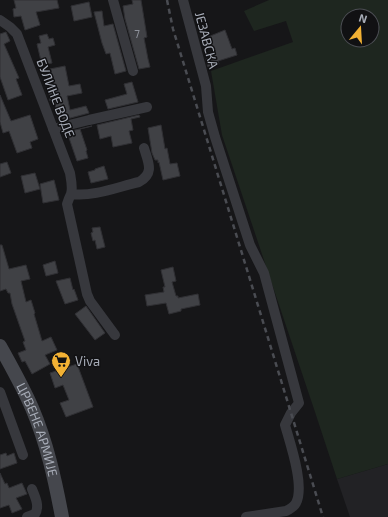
<svg xmlns="http://www.w3.org/2000/svg" width="388" height="517" font-family="'Exo 2',sans-serif">
<style>
.built{fill:#222225}
.green{fill:#1e261f;fill-rule:evenodd}
.building{fill:#404145;stroke:#303034}
.lines{fill:none;stroke-linecap:round;stroke-linejoin:round}
.minor{stroke:#37383d;stroke-width:10}
.secondary{stroke:#45474d;stroke-width:14}
.rail{stroke:#4a4c52;stroke-width:2.5;stroke-dasharray:5 4;stroke-linecap:butt}
.labels{text-anchor:middle;dominant-baseline:central;stroke-width:3;stroke-linejoin:round;paint-order:stroke}
.number-label{font-size:11px;fill:#8e929b}
.street-label{font-size:13px;fill:#a8adb8;stroke:#111113}
.poi-label{font-size:13px;fill:#a8adb8;stroke:#111113;text-anchor:start}
</style>
<rect width="100%" height="100%" fill="#161618"/>
<path class="built" d="M388,464V517H350L337,479Z"/>
<path class="green" d="M269,0H388V464L337,479L315,412L222,135L211,71L293,42L286,21L254,31L244,11ZM348,16H372V40H348Z"/>
<path class="building" d="M14,0H57L59,8L36,12L40,25L25,30L21,16L14,17L13,9L16,8Z
M132,0H141L147,37L144,38L148,59L150,67L139,69L125,19L123,6L133,4Z
M89,2L92,17L74,21L71,6Z
M102,11L104,26L113,24L126,71L115,74L110,53L106,54L102,43L94,12Z
M225,30L232,49L235,48L237,55L218,61L219,64L208,67L206,59L209,58L208,56L215,54L208,37Z
M6,32L10,41L4,44L19,78L16,79L22,95L8,100L0,77V34Z
M47,34L49,39L53,38L55,45L48,47L52,63L42,65L37,44L41,43L39,36Z
M65,66L69,86L80,84L82,93L67,96L70,110L86,106L89,113L63,120L62,116L58,117L54,100L50,101L49,92L55,91L50,69Z
M132,82L138,102L108,109L105,100L127,94L124,84Z
M0,95L11,121L30,115L38,139L30,142L32,148L17,153L9,131L3,133L0,122Z
M139,115L140,117L131,119L133,130L129,131L132,143L113,147L111,136L100,139L97,125Z
M161,125L165,149L167,148L170,164L177,163L180,176L163,180L159,162L158,163V160H155L152,153L148,128Z
M92,126L80,129L87,150L86,151L88,158L77,161L67,132Z
M7,162L11,173L0,177V164Z
M104,166L108,179L91,183L88,172L95,170V169Z
M35,173L40,189L25,193L21,176Z
M54,180L59,200L43,203L40,184Z
M100,227L105,247L97,249L95,240L93,241L91,233L93,232L92,228Z
M0,245H2L9,269L26,265L30,279L21,281L26,302L31,300L35,313L34,314L42,341L51,337L57,350L45,355L50,364L32,374L25,361L22,362L18,353L26,350L23,342L25,341L12,304L10,293H8L6,289L0,291Z
M55,261L58,273L46,276L43,265Z
M173,267L176,281L172,282L176,296H178V298L198,294L200,305L181,309V311L169,314L166,303L147,306L145,295L164,292L163,287H165L161,270Z
M70,278L73,290L74,289L78,300L65,304L56,281Z
M86,306L105,333L95,340L75,314Z
M77,364L93,407L66,417L60,403L69,400L63,385L55,388L50,373Z
M6,453L7,456L14,453L17,463L0,469V455Z
M0,473L5,484L7,483L9,488L22,483L27,494L16,498L22,509L12,513L9,505L0,508Z"/>
<g class="lines">
<path class="minor" d="M113,0L133,71
M183,0L206,86L208,112L215,137L250,245L264,273L299,403L291,413L285,425C290,443 305,486 296,503C294,507 290,509 286,511L246,517
M0,20L10,27L17,34L70,173C71,179 73,188 71,194C69,198 68,201 67,204L87,294L90,301L115,335
M53,129L89,120L147,107
M71,194C94,197 117,187 139,182C155,173 148,162 144,148
M0,392L23,455
M27,517L35,514C40,506 35,497 32,489"/>
<path class="secondary" id="s1" d="M0,346C11,366 23,387 32,408C47,443 55,480 62,517"/>
<path class="rail" d="M167,0L173,29L323,517"/>
</g>
<defs>
<g id="supermarket-pin" transform="scale(1)"><path d="M0 17L-7.5 6A9.5 9.5 0 1 1 7.5 6Z" fill="#f2b134" stroke="#111113"/><path d="M-6-5.5h2.5l.6 2H6L4.5 2H-2.5L-4.4-4H-6ZM-1.5 3.2a1.3 1.3 0 1 0 .1 0ZM3 3.2a1.3 1.3 0 1 0 .1 0Z" fill="#111"/></g>
</defs>
<g fill-rule="evenodd">
<use href="#supermarket-pin" x="61" y="361"/>
</g>
<g class="labels">
<g class="number-label">
<text x="137" y="33">7</text>
</g>
<g class="street-label">
<text transform="translate(207 40) rotate(75)">ЈЕЗАВСКА</text>
<text transform="translate(56 98) rotate(69)">БУЛИНЕ ВОДЕ</text>
<text stroke="none"><textPath href="#s1" startOffset="92">ЦРВЕНЕ АРМИЈЕ</textPath></text>
</g>
<g class="poi-label">
<text x="75" y="361">Viva</text>
</g>
</g>
<g transform="translate(360 28) rotate(18)"><circle r="19" fill="#111113" stroke="#4d4f55"/>
<path d="M0-3L7 15L0 10L-7 15Z" fill="#f2b134"/>
<text y="-6" font-size="11" font-weight="bold" text-anchor="middle" fill="#a8adb8">N</text>
</g>
</svg>
